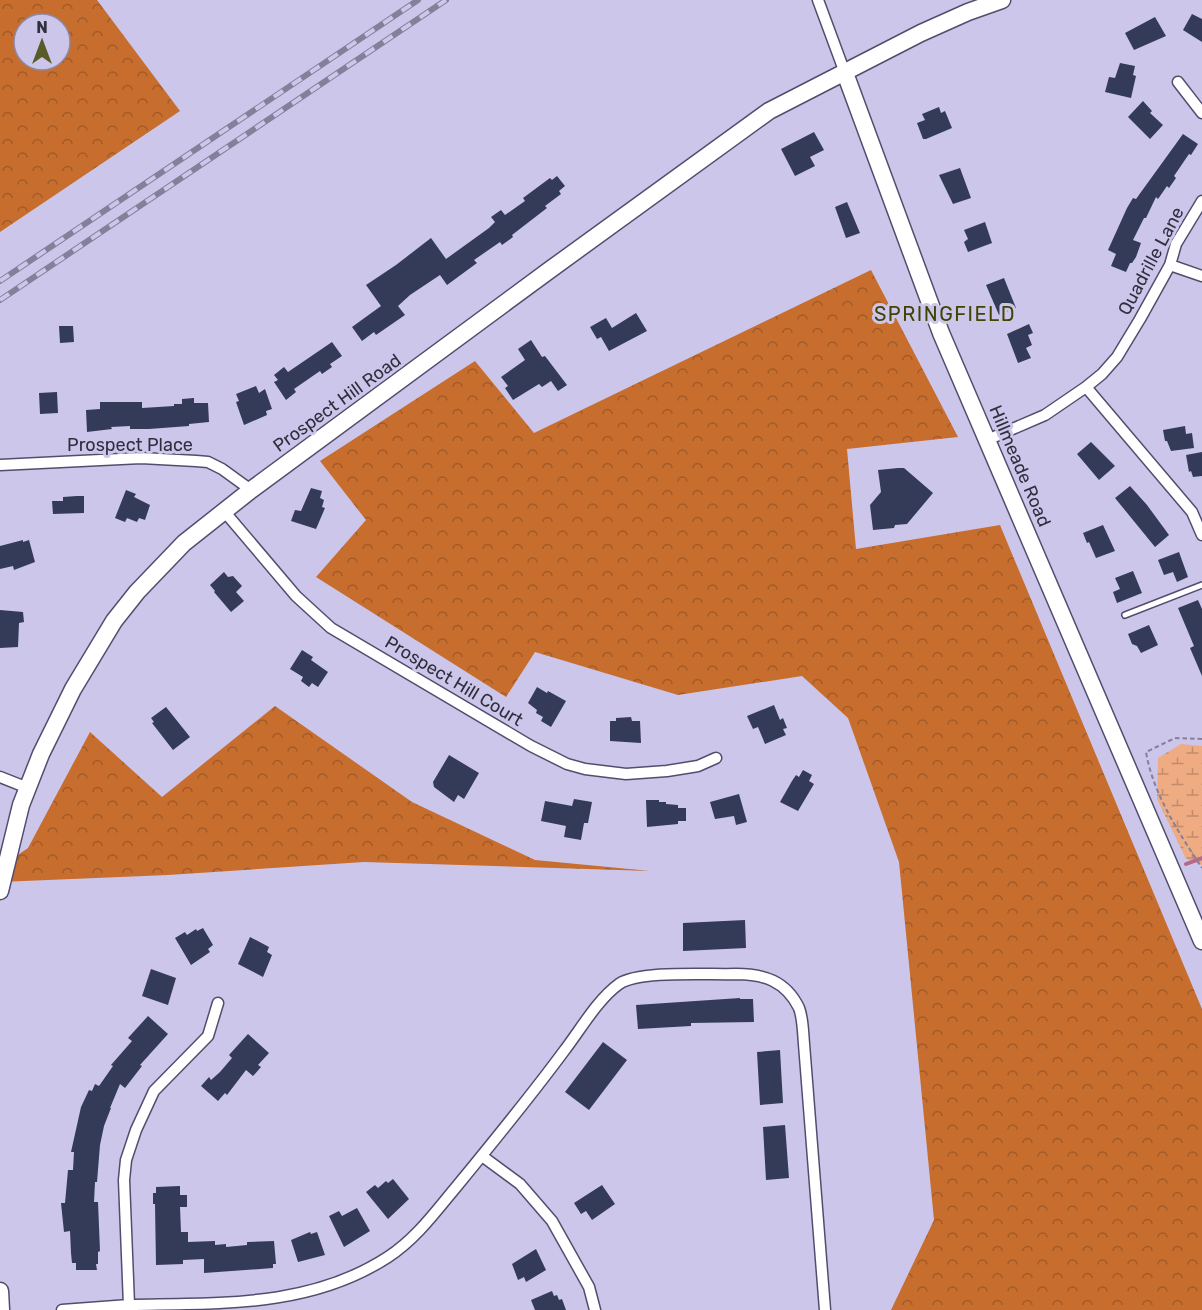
<svg xmlns="http://www.w3.org/2000/svg" width="1202" height="1310" font-family="Rubik,sans-serif">
<style>
.forest{fill:url(#forest-crowns);fill-rule:evenodd}
.wetland{fill:url(#wetland-marsh)}
.lines{fill:none;stroke-linecap:round;stroke-linejoin:round}
.stream{stroke:#b26a8e;stroke-width:4}
.building{fill:#333b59}
.lane-casing{stroke:#534d6d;stroke-width:8}
.street-casing{stroke:#534d6d;stroke-width:13}
.secondary-casing{stroke:#534d6d;stroke-width:19}
.path{stroke:#847f9a;stroke-width:2;stroke-dasharray:4.5 3;stroke-linecap:butt}
.lane{stroke:#fff;stroke-width:5}
.street{stroke:#fff;stroke-width:10}
.secondary{stroke:#fff;stroke-width:16}
.rail-casing{stroke:#84809a;stroke-width:6}
.rail{stroke:#ccc6eb;stroke-width:4;stroke-dasharray:11;stroke-linecap:butt}
.labels{text-anchor:middle;dominant-baseline:central;stroke-width:6;stroke-linejoin:round;paint-order:stroke}
.street-label{font-size:18px;fill:#312e3d;stroke:#ccc6eb}
.neighbourhood-label{font-size:20px;letter-spacing:1.5px;fill:#414303;stroke:#ccc6eb}
</style>
<defs>
<pattern id="forest-crowns" width="20" height="18" patternUnits="userSpaceOnUse" patternTransform="scale(1.5)"><rect width="20" height="18" fill="#c76d2e"/><path d="M2 6a3 3 0 1 1 6 0M12 15a3 3 0 1 1 6 0" fill="none" stroke="#a25a28"/></pattern>
<pattern id="wetland-marsh" width="20" height="14" patternUnits="userSpaceOnUse" patternTransform="scale(1.5)"><rect width="20" height="14" fill="#efac83"/><path d="M1 5h8M5 5V1M11 12h8M15 12V8" fill="none" stroke="#c28c6c"/></pattern>
</defs>
<rect width="100%" height="100%" fill="#ccc6eb"/>
<path class="forest" d="M0,0H97L180,111L0,232ZM24,24H60V60H24Z
M871,270L958,437L847,449L856,549L1000,525L1202,1009V1310H891L934,1220L899,862L848,718L802,676L678,695L535,652L506,697L316,577L366,520L320,461L475,361L534,433Z
M275,706L412,802L535,860L650,871L364,862L168,875L0,882V867L28,848L90,732L162,797Z"/>
<path class="wetland" d="M1181,744L1202,746V865L1186,859L1157,799L1158,758Z"/>
<g class="lines">
<path class="stream" d="M1186,864L1202,858"/>
</g>
<path class="building" d="M1192,14L1202,19V42L1183,30Z
M1155,17L1166,36L1134,50L1125,33Z
M1120,63L1135,66L1133,75L1136,76L1131,98L1105,92L1109,77L1115,78Z
M1143,101L1152,111L1150,113L1163,125L1150,139L1128,117Z
M939,107L941,113L945,111L952,128L926,139H923L917,123L925,120L922,114Z
M814,132L824,150L810,157L815,166L795,176L781,149Z
M1183,134L1198,144L1191,155L1189,154L1174,176L1176,178L1169,188L1167,186L1158,199L1156,197L1146,218H1144L1133,240L1141,243L1136,257L1132,263H1130L1126,272L1111,266L1116,254L1108,250L1127,208L1133,198L1136,199Z
M960,168L971,198L953,204L939,175Z
M557,176L565,186L559,191L561,194L545,206L547,208L512,235L513,237L502,245L500,242L474,260L477,263L447,285L440,275L410,295L398,306L405,315L376,335L374,332L362,341L352,327L381,306L366,285L396,265L431,238L446,259L489,228L495,222L491,217L501,210L505,215L525,201L523,198L550,178L552,180Z
M847,202L860,233L846,238L835,207Z
M985,222L992,243L968,252L964,242L968,239L964,230Z
M1004,278L1016,308L999,315L986,285Z
M636,313L647,331L609,351L601,337L597,339L590,327L606,318L612,328Z
M1029,324L1033,333L1028,335L1032,345L1026,348L1031,358L1018,363L1007,334Z
M59,326H73L74,342L60,343Z
M531,340L542,357L545,356L567,385L558,391L551,381L542,387L539,384L513,400L505,388L508,386L501,377L525,360L518,349Z
M332,342L342,356L330,364L332,367L322,374L320,371L294,389L296,392L286,400L274,382L278,380L274,375L284,367L288,372Z
M256,386L259,393L265,389L272,409L266,411L267,415L244,425L236,402L239,401L236,394Z
M57,392L58,413L40,414L39,393Z
M194,398V403H208L209,422L189,424V426L149,429H130V426L111,427L112,429L87,432L86,410L100,409V402H142V408L174,406V404H182V399Z
M1185,426L1186,434L1192,433L1194,448L1171,451L1167,441H1165L1163,430Z
M1091,442L1115,466L1099,480L1077,454Z
M1202,452V476L1193,477L1191,471L1189,472L1186,455Z
M898,468H904L933,493L907,524L895,525L894,528L873,530L870,505L881,492L878,470Z
M1130,486L1147,505L1169,535L1155,547L1115,498Z
M311,488L322,491L320,498L324,500L322,507L325,508L316,529L291,521L295,510L301,511Z
M126,490L136,494L134,497L150,505L145,520L139,518L137,522L127,518L125,522L115,518Z
M77,496H84V513L53,514L52,501H63V497Z
M1103,525L1115,551L1096,558L1089,542L1087,543L1083,533Z
M23,540V542L29,540L35,562L14,570L13,566L0,569V546Z
M1179,552L1188,577L1177,582L1173,572L1164,575L1158,560Z
M1133,571L1142,593L1117,603L1113,592L1120,589L1115,578Z
M224,572L228,577L233,576L242,586L236,592L244,601L231,612L214,592L215,591L210,585Z
M1198,600L1202,609V676L1190,648L1194,646L1178,608Z
M0,610L23,612L24,622L19,623L18,647L0,648Z
M1149,625L1158,645L1141,653L1137,646L1132,644L1128,634Z
M302,650L313,657L311,660L328,672L318,687L312,683L309,687L301,681L303,677L290,669Z
M537,687L547,693L548,691L566,701L551,727L541,721L543,717L536,713L537,710L528,703Z
M774,705L780,720L783,718L787,728L783,729L786,735L765,744L758,727L753,729L747,716Z
M166,707L190,737L173,750L152,723L154,722L151,718Z
M631,717L632,721H640L641,743L610,741V721H616V718Z
M449,755L479,773L464,799L458,795L454,802L434,787L433,782Z
M803,770L812,775L809,781L814,784L798,811L780,802L792,781L796,775L799,777Z
M739,794L747,822L736,825L734,816L715,819L710,802Z
M574,799L592,802L588,823H584L581,840L564,837L566,826L541,821L545,801L572,806Z
M646,800H659V802H666V804L678,805V808H686V821H678V824L647,827Z
M745,920L746,948L683,951V923Z
M203,928L213,945L208,949L210,952L191,965L175,938L185,932L187,935L196,929L197,931Z
M250,937L269,947L267,952L272,955L263,977L238,964Z
M151,969L176,978L168,1005L142,996Z
M740,998V999H753L754,1022L691,1023V1026L638,1029L636,1005Z
M148,1016L168,1034L140,1065L142,1066L125,1088L120,1084L110,1108H111L104,1126L100,1145L97,1182H95L94,1202H98L100,1251L98,1252V1264H96L97,1270H76V1263H72L71,1253L70,1231L64,1232L61,1203H65L68,1170H73L74,1152H71L81,1107L89,1090L92,1091L95,1084L99,1086L113,1066L111,1065L132,1041L128,1038Z
M248,1034L269,1053L258,1065L261,1067L253,1076L246,1070L227,1095L225,1093L218,1101L201,1086L209,1077L211,1080L220,1072L232,1058L229,1055Z
M603,1042L627,1060L589,1110L565,1092Z
M780,1050L783,1103L760,1105L757,1052Z
M785,1125L789,1178L766,1180L763,1127Z
M393,1179L409,1199L388,1219L366,1192L375,1185L378,1188L386,1181L388,1183Z
M602,1185L615,1204L592,1220L586,1211L581,1214L574,1203Z
M180,1186V1195H187V1207H180L181,1232H188V1242L215,1241V1245L226,1244V1247L247,1245V1242L274,1241L276,1264H273V1268L204,1273V1259L183,1260V1264L156,1265L155,1204H153V1193H156V1187Z
M357,1208L370,1231L344,1247L329,1216L339,1211L342,1216Z
M310,1232L311,1234L317,1232L325,1255L298,1262L291,1240Z
M536,1249L546,1270L526,1282L524,1277L518,1280L512,1264Z
M552,1291L554,1296L557,1295L559,1300L562,1299L566,1310H535L531,1300Z"/>
<g class="lines">
<g class="lane-casing">
<path id="lane" d="M1125,615L1202,585"/>
</g>
<g class="street-casing">
<path id="street" d="M818,0L845,73
M1178,82L1202,113
M1170,265L1202,276
M1086,387L1192,512L1202,535
M987,440L1045,415L1086,387L1102,374L1117,357L1140,319L1170,265L1176,244L1202,201
M0,465L141,458L196,461L208,462L222,469L251,490
M224,511L296,596L331,628L531,746L567,764L585,769L626,774L667,771L698,766L716,758
M0,777L28,788
M218,1003L208,1036L154,1091L136,1130L126,1160L124,1180L129,1305C219,1303 310,1308 388,1257C416,1239 436,1211 457,1186C494,1141 530,1097 564,1051C581,1029 597,1000 619,984C640,970 709,975 736,974C764,974 786,981 799,1008C803,1018 803,1033 804,1044L825,1310
M482,1156L520,1184L552,1221L589,1287L595,1310
M62,1310L129,1305V1310"/>
</g>
<g class="secondary-casing">
<path id="secondary" d="M845,73L941,333L1202,941
M0,891L21,805L41,754L73,689L114,621L137,592L184,543L251,490L551,269L769,111L921,33L968,12L1002,0
M0,1291L1,1310"/>
</g>
<path class="path" d="M1202,739L1175,738L1146,752C1153,794 1179,833 1202,868"/>
<use href="#lane" class="lane"/>
<use href="#street" class="street"/>
<use href="#secondary" class="secondary"/>
<g class="rail-casing">
<path id="rail" d="M0,281L418,0
M0,300L446,0"/>
</g>
<use href="#rail" class="rail"/>
</g>
<g class="labels">
<g class="street-label">
<text transform="translate(1151 261) rotate(-62)">Quadrille Lane</text>
<text transform="translate(337 403) rotate(-36)">Prospect Hill Road</text>
<text x="130" y="445">Prospect Place</text>
<text transform="translate(1020 466) rotate(67)">Hillmeade Road</text>
<text transform="translate(454 681) rotate(31)">Prospect Hill Court</text>
</g>
<g class="neighbourhood-label">
<text x="945" y="314">SPRINGFIELD</text>
</g>
</g>
<g transform="translate(42 42)"><circle r="28" fill="#ccc6eb" stroke="#8e89a5" stroke-width="1.5"/>
<path d="M0-4.5L10 22L0 15L-10 22Z" fill="#585b29"/>
<text y="-9" font-size="16" font-weight="bold" text-anchor="middle" fill="#312e3d">N</text>
</g>
</svg>
